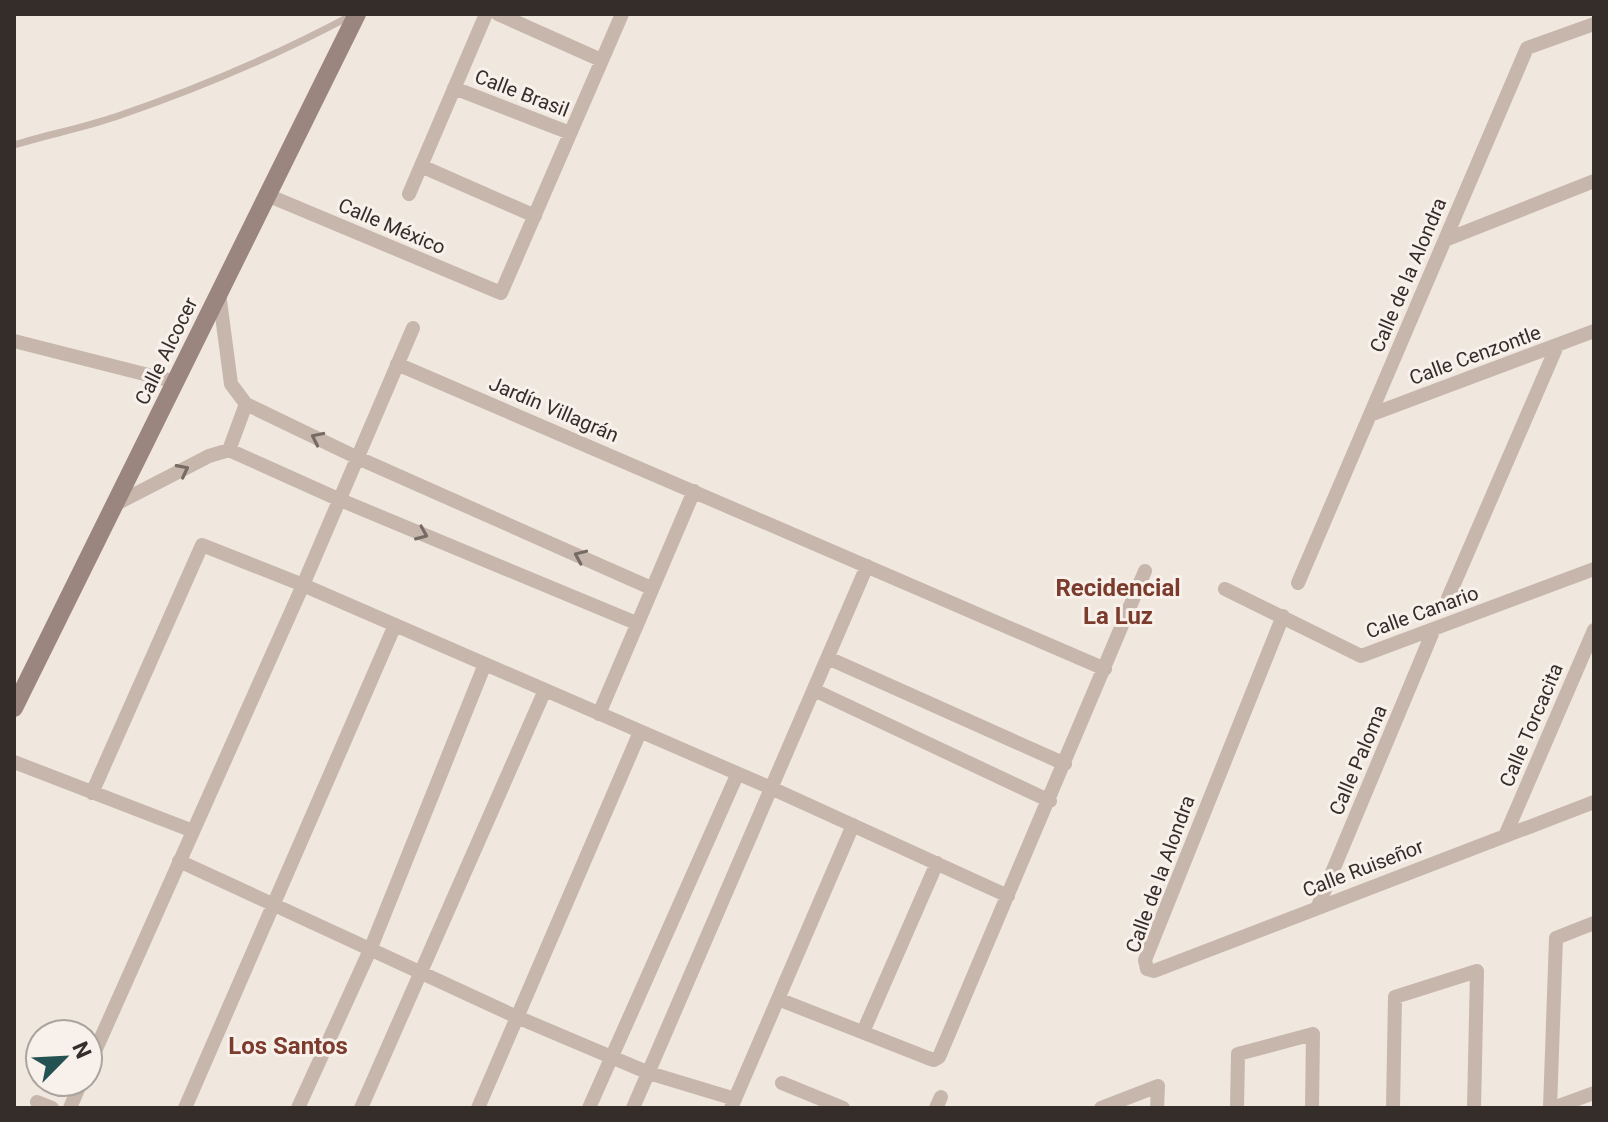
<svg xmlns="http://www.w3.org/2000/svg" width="1608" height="1122" font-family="Roboto,sans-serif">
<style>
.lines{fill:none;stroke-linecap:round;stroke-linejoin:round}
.lane{stroke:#c6b6ac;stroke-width:7}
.street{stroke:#c6b6ac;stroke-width:14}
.secondary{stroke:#9a867e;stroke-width:18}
.oneway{stroke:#766b64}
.labels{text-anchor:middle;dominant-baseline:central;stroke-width:6;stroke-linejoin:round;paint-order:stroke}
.street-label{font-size:20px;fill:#352d2a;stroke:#f8f1eb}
.quarter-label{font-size:24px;font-weight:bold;fill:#7b3b2d;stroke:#f8f1eb}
</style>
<rect width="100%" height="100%" fill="#f0e7df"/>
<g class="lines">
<path class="lane" d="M14,145C47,135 82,128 115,117C200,88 274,57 352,15"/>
<path class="street" d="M498,14L601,60
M454,88L570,133
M421,166L535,216
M409,194L486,14
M267,195L501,293L622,14
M1445,240L1594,181
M219,293L231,384L246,404L358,458L651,588
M14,341L176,382
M397,364L1105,669
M1370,415L1594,331
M229,450L246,404
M114,505L209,456L229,450L338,499L636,623
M1298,583L1527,48L1594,24
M1225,589L1361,656L1594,569
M1448,598L1557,346
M1283,616L1145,960L1147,969L1154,971L1594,802
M828,658L1065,764
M814,690L1050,801
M599,714L694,491
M14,762L193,831
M92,793L202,545L303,585L771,788L1008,896
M1505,836L1594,630
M179,861L517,1017L649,1073L735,1099
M1318,906L1434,629
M778,999L928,1058L934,1060L939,1057L1145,571
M863,1032L937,863
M88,1067L303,585L413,328
M782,1083L843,1108
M37,1102L52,1108
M70,1108L81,1082
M185,1108L395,625
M298,1108L370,950L485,664
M361,1108L545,690
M478,1108L640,732
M589,1108L737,775
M633,1108L867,566
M731,1108L853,825
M936,1108L941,1097
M1101,1108L1158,1086L1157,1108
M1237,1108L1238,1054L1313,1034L1312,1108
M1393,1108L1395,997L1477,971L1474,1108
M1550,1108L1556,938L1594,923
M1553,1108L1594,1093"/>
<path class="secondary" d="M14,708L357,14"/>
</g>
<defs><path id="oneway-chevron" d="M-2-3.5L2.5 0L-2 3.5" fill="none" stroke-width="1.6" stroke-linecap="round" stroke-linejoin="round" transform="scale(2)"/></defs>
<g class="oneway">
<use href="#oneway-chevron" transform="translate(317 438) rotate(-154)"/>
<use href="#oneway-chevron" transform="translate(183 470) rotate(-27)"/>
<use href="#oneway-chevron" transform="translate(422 534) rotate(23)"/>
<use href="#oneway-chevron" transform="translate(580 556) rotate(-156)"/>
</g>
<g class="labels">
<g class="street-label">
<text transform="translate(522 93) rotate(21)">Calle Brasil</text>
<text transform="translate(392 226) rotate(23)">Calle México</text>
<text transform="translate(1408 275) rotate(-67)">Calle de la Alondra</text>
<text transform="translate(166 351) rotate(-64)">Calle Alcocer</text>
<text transform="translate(1475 355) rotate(-20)">Calle Cenzontle</text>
<text transform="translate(554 409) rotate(23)">Jardín Villagrán</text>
<text transform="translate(1422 612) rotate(-20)">Calle Canario</text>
<text transform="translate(1531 725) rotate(-67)">Calle Torcacita</text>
<text transform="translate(1358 760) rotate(-67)">Calle Paloma</text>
<text transform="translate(1363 868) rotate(-21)">Calle Ruiseñor</text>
<text transform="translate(1160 874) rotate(-70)">Calle de la Alondra</text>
</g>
<g class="quarter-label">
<text x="1118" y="588">Recidencial<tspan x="1118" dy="28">La Luz</tspan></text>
<text x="288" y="1046">Los Santos</text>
</g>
</g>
<rect width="1608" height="1122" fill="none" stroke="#352d2a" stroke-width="32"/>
<g transform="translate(64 1058) rotate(66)"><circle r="38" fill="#f8f1eb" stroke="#aaa39e" stroke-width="2"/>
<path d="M0-6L14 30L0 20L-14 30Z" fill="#245252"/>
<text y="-12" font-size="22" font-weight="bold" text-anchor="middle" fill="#352d2a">N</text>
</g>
</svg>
